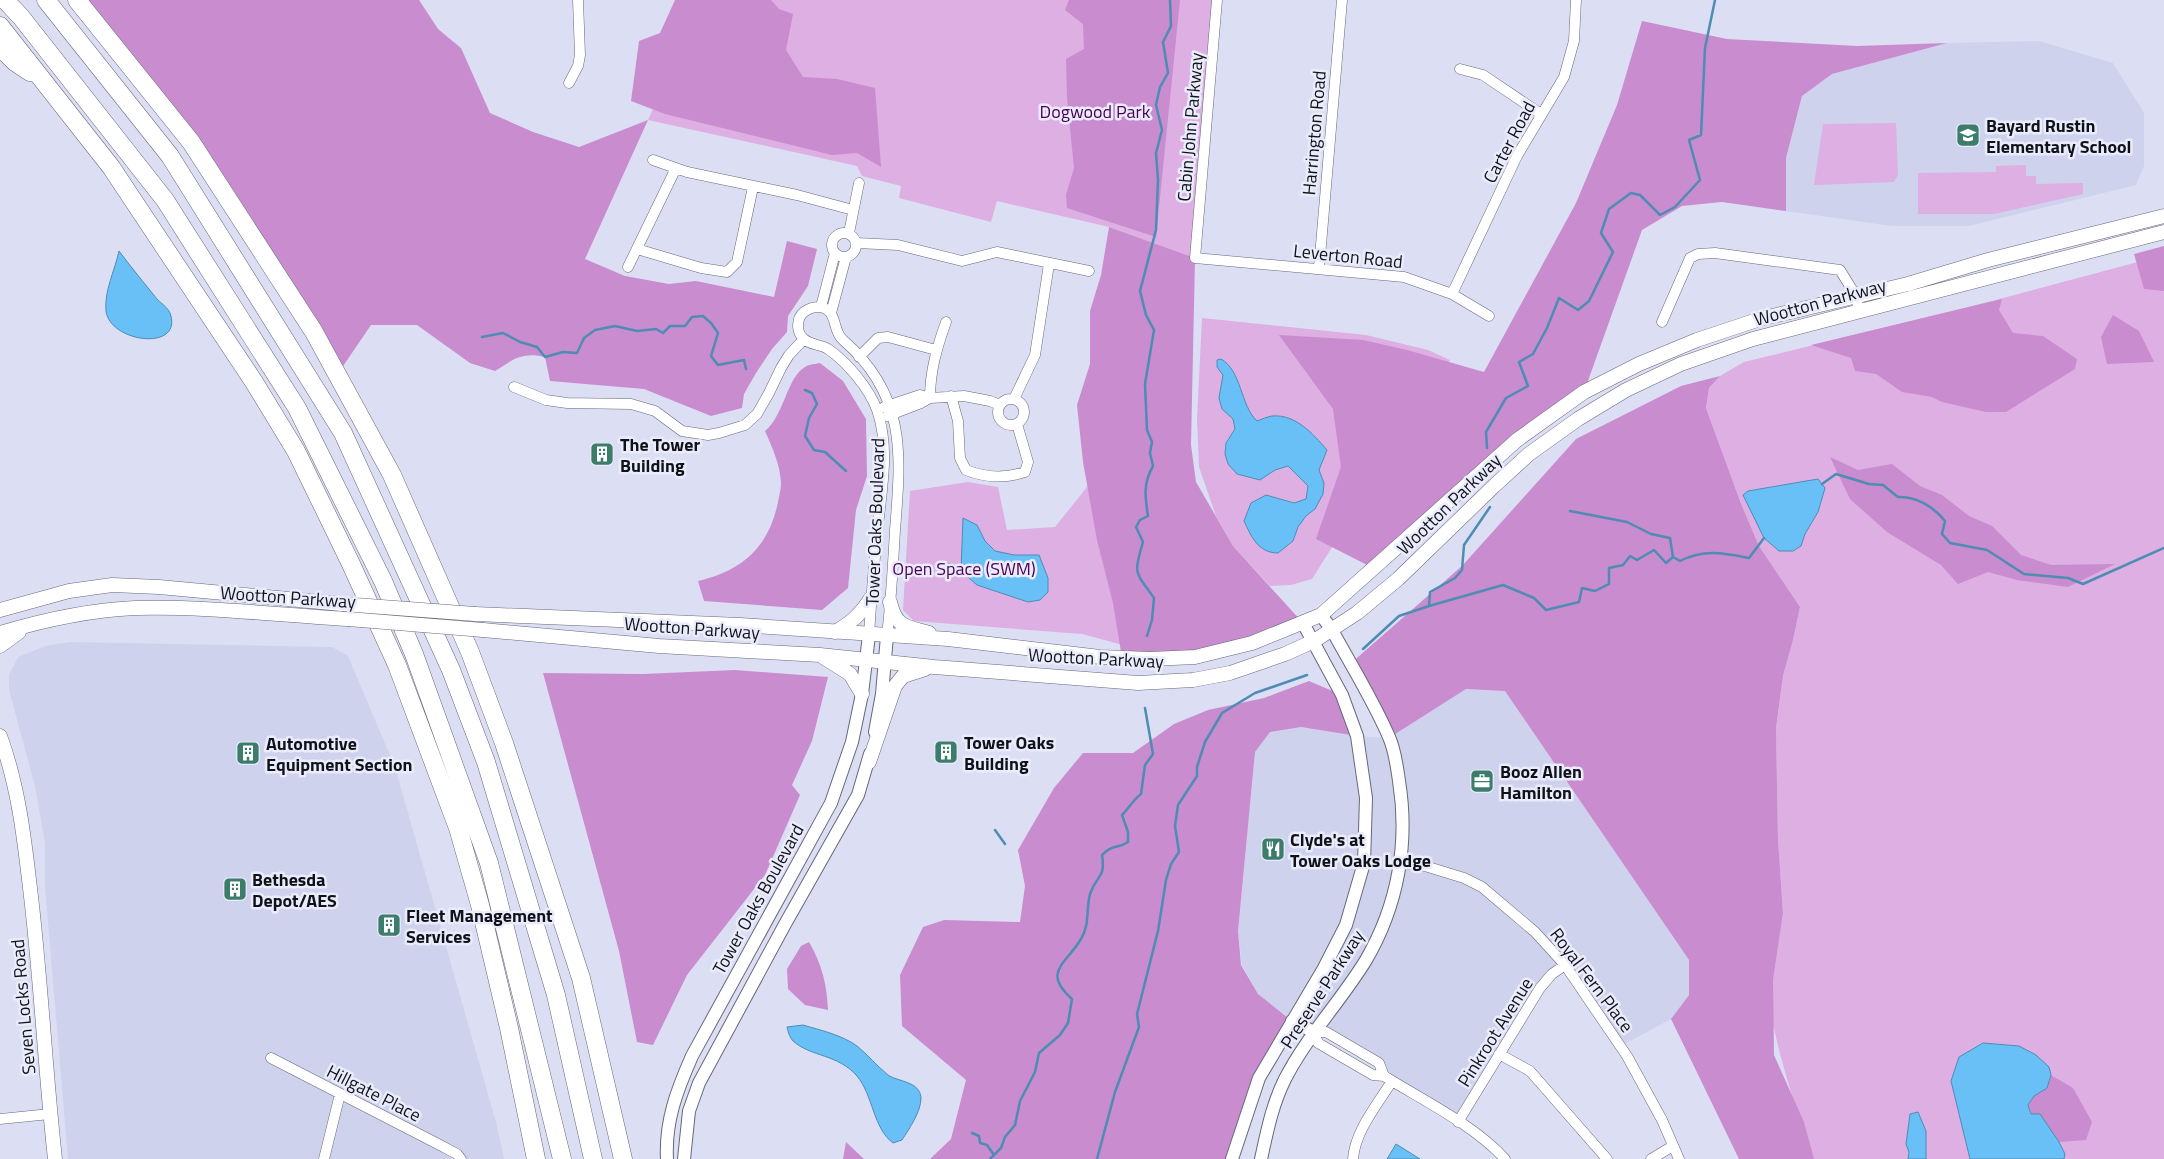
<svg xmlns="http://www.w3.org/2000/svg" width="2164" height="1159" font-family="'Titillium Web',sans-serif">
<style>
.built{fill:#cfd2ed}
.green{fill:#ddafe2}
.forest{fill:#c98ccf}
.water{fill:#68c0f6;stroke:#4e8cb4}
.lines{fill:none;stroke-linecap:round;stroke-linejoin:round}
.stream{stroke:#4e8cb4;stroke-width:2.5}
.minor-casing{stroke:#66687a;stroke-width:11}
.tertiary-casing{stroke:#66687a;stroke-width:14}
.secondary-casing{stroke:#66687a;stroke-width:15}
.motorway-casing{stroke:#66687a;stroke-width:19}
.minor{stroke:#fff;stroke-width:10}
.tertiary{stroke:#fff;stroke-width:12}
.secondary{stroke:#fff;stroke-width:14}
.motorway{stroke:#fff;stroke-width:18}
.secondary-bridge-casing{stroke:#66687a;stroke-width:15;stroke-linecap:butt}
.secondary-bridge{stroke:#fff;stroke-width:14}
.labels{text-anchor:middle;dominant-baseline:central;stroke-width:5;stroke-linejoin:round;paint-order:stroke}
.park-label{font-size:18px;fill:#4d0055;stroke:#eaecfc}
.poi-label{font-size:18px;font-weight:bold;fill:#111219;stroke:#eaecfc;text-anchor:start}
.street-label{font-size:18px;fill:#111219;stroke:#eaecfc}
</style>
<rect width="100%" height="100%" fill="#dcdff3"/>
<path class="built" d="M2039,41L2113,63L2144,113V166L2136,185L1969,226H1892L1786,211V158L1802,96L1832,74L1947,43Z
M70,642L332,647L348,656L395,767L496,1122L504,1159H68L45,887V843L35,786L9,690V675L18,657L45,646Z
M1466,689L1505,691L1689,960V995L1671,1019L1621,1046L1565,965L1552,974L1458,1122L1384,1076L1379,1063L1292,1020L1258,994L1242,965L1238,931L1255,752L1269,732L1301,727L1357,736L1389,738Z"/>
<path class="green" d="M701,0H1217L1195,258L1109,227L997,201L991,222L899,198L901,186L862,176L857,166L648,120Z
M1896,123L1898,175L1894,182L1814,185L1823,124Z
M2026,165V176H2036V184L2083,183V194L1994,214H1918V173L1996,172V166Z
M2164,255V1159H1810L1780,1054L1773,1024V981L1783,913L1778,839L1776,728L1783,676L1793,640L1800,607L1759,546L1740,501L1706,408L1709,388L1720,376L1744,362L1992,301Z
M1202,318L1366,335L1428,350L1450,360L1312,579L1291,585L1270,586L1233,546L1216,516L1199,467L1197,419Z
M968,482L998,487L1007,530L1055,527L1091,482L1123,645L1082,634L914,621L903,610L910,491Z"/>
<path class="forest" d="M77,0H419L438,29L461,48L490,113L533,132L579,147L648,120L585,259L625,276L669,284L696,281L774,297L787,241L817,249L808,286L788,316L787,332L772,349L756,373L744,394L742,408L711,416L644,389L550,381L545,357C522,352 514,359 495,371L470,363L417,325H371L337,375L248,228Z
M675,0H771L779,9L793,14L786,50L803,77L837,79L875,88L881,167L857,153L832,155L665,114L631,101L639,41L660,33Z
M1069,0H1180L1156,237L1067,208L1066,195L1074,168L1067,98L1066,59L1084,49L1083,24L1065,10Z
M1642,21L1727,39L1857,46L1947,43L1832,74L1802,96L1786,158V211L1722,202L1682,206L1642,230L1584,392L1375,569L1316,539L1341,467L1333,409L1279,335L1363,340L1407,350L1484,372L1576,203L1617,105Z
M1109,227L1195,258L1191,445L1196,482L1233,546L1303,623L1195,657L1122,658L1113,603L1097,540L1083,462L1077,405L1090,364V311L1101,275Z
M2164,246V291L2144,289L2134,254Z
M2002,299L1999,310L2013,333L2043,336L2077,359L2075,369L2006,412H1986L1942,402L1932,397L1902,392L1876,374L1855,371L1851,358L1811,345Z
M2113,315L2139,331L2154,362L2107,364L2101,337Z
M820,363L843,381L866,419L867,476L856,510L848,588L822,610L704,601L698,581C742,571 769,547 778,502C779,496 781,489 781,483C780,464 772,447 765,431C784,416 787,377 805,367C809,364 816,364 820,363Z
M1720,376L1709,388L1706,408L1740,501L1759,546L1800,607L1793,640L1783,676L1776,728L1778,839L1783,913L1773,981L1774,1055L1804,1122L1814,1159H1739L1671,1019L1689,995V960L1505,691L1466,689L1389,738L1350,664L1462,566L1576,439L1681,386Z
M1830,457L1858,470L1892,464L1920,486L1942,495L1969,516L1992,526L2021,555L2051,565L2115,564L2068,587L2017,580L1988,572L1958,584L1941,565L1887,532L1850,499Z
M735,670L828,677L812,741L792,785L800,795L765,875L687,975L653,1045L637,1042L619,951L543,673L643,674Z
M1309,681L1342,695L1357,736L1301,727L1270,732L1255,752L1238,931L1241,965L1258,994L1292,1021L1276,1047L1232,1159H930L951,1139L966,1080L902,1026L900,975L923,927L944,920L1020,922L1025,886L1018,850L1054,788L1083,753H1133L1174,724L1208,710L1264,698Z
M809,942C822,964 827,985 828,1010L805,1005L788,989L787,969L801,946Z
M2051,1075L2073,1088L2092,1122L2086,1140L2059,1142L2040,1115L2031,1114L2028,1105L2034,1096L2047,1088Z
M846,1142L864,1159H843Z"/>
<path class="water" d="M119,251C131,267 144,283 157,299C161,303 168,308 170,313C184,352 110,343 106,311C104,291 115,270 119,251Z
M1221,359C1242,371 1240,405 1257,421C1262,419 1267,417 1272,416C1296,414 1313,434 1327,450L1319,470L1324,483L1323,494L1315,509L1306,516L1298,527L1293,541L1278,553C1258,553 1251,536 1244,521L1251,503L1266,495L1294,503L1306,499L1308,486L1288,466L1275,470L1260,480L1237,474L1228,464L1225,454L1226,443L1235,429L1233,419L1222,409L1219,398L1223,375L1217,367V360Z
M1818,479L1825,488L1818,512L1805,534L1801,546L1793,551H1779L1764,538L1743,495L1748,491Z
M963,518L977,525L985,541L995,551L1014,555H1039L1048,578V592L1040,600L1028,602L977,585L961,571Z
M803,1025C820,1030 842,1035 857,1046C868,1055 877,1066 888,1075C898,1082 920,1081 921,1098C921,1112 909,1129 902,1140L893,1143C873,1128 873,1095 857,1076C838,1054 811,1057 793,1041C790,1038 788,1032 787,1027Z
M1983,1043L2019,1046L2036,1055L2049,1067L2051,1075L2047,1088L2034,1096L2028,1105L2031,1114H2040L2059,1142L2065,1154L2064,1159H1970L1951,1081L1959,1057Z
M1918,1112L1926,1131V1159H1908L1909,1152L1906,1144L1910,1114Z
M1396,1144L1420,1159H1387Z"/>
<g class="lines">
<path class="stream" d="M482,337L503,333L520,342L537,347L545,357L563,352L577,353L584,338L595,330L615,326L637,331L656,329L663,333L670,326H685L692,317L703,316L711,323L718,333L711,356L718,365L744,360L746,369
M805,390L812,393L817,404L809,418L805,436L814,450L825,452L846,471
M1487,448L1486,432L1506,398L1528,386L1519,362L1533,354L1547,328L1559,298L1578,310L1589,301L1613,252L1601,233L1609,209L1631,193L1640,195L1660,215L1675,207L1700,180L1689,140L1701,135L1705,48L1715,0
M1822,484L1836,474L1869,484L1883,485L1898,497C1916,496 1934,507 1945,521L1942,534L1950,543L1987,550L2024,574L2068,578L2083,584L2164,548
M1570,511L1627,522L1651,534L1670,538L1673,557L1680,561C1704,549 1723,553 1749,558L1764,538
M940,562L958,567L962,565
M1429,606L1503,585L1534,598L1546,610L1579,602L1582,588L1595,591L1609,584V568L1623,565L1630,556L1637,560L1654,550L1666,563L1673,557
M1147,636L1152,620L1154,598C1135,571 1133,575 1143,542L1136,527L1140,520L1148,516C1145,497 1143,483 1153,466L1150,453L1152,442L1147,430L1145,384L1154,330L1146,315L1140,291L1156,230L1158,180L1156,153L1162,130L1156,105L1160,87L1168,73L1163,42L1171,26L1170,0
M1363,649L1399,616L1429,606L1430,592L1455,578L1462,570L1464,545L1490,507
M995,830L1005,844
M972,1133L979,1136L980,1143L987,1145L994,1155
M990,1159L1001,1148L1005,1137L1015,1125L1020,1101L1035,1072L1039,1053L1060,1035L1068,1023L1072,999C1041,972 1067,963 1081,939C1090,925 1086,908 1090,894C1096,875 1106,879 1102,855C1112,844 1118,849 1128,842V832L1122,815C1129,808 1133,800 1141,794L1145,765L1153,754L1145,708
M1097,1159L1115,1092L1139,1027L1137,1014L1158,931L1166,880L1171,864L1179,852L1175,826L1178,805L1197,776V767L1205,742L1222,713L1255,693L1307,675"/>
<g class="minor-casing">
<path id="minor" d="M1217,0L1195,258L1404,277L1452,294L1489,316
M1460,69L1483,75L1541,114
M569,83L578,66L580,55L578,0
M653,160L687,172L797,195L853,210
M832 245a12 12 0 1 1 24 0a12 12 0 1 1-24 0Z
M849,233L859,183
M857,243L898,245L962,261L997,252L1089,271
M637,249L701,268L727,272L737,262L753,187
M628,267L676,168
M1319,268L1342,0
M1452,294L1517,156L1564,77L1574,41L1576,0
M821,307L835,253
M831,313L846,257
M1662,322L1690,258L1698,254L1715,253L1840,270L1856,296L1859,311
M859,357L878,338L888,337L936,350
M514,387L546,400L567,403L631,404L655,411L682,431L708,435L719,433L745,425L757,414L769,393L781,368L789,355L804,339
M951,396L958,421L960,458L966,470C986,478 1004,479 1025,472L1028,462L1017,424
M930,398C930,371 937,347 946,322
M998 412a13 13 0 1 1 26 0a13 13 0 1 1-26 0Z
M1014,399L1035,355L1049,264
M884,407L920,395L930,398L964,396L990,401L1000,405
M887,416L921,403L930,398
M869,635C871,598 874,562 878,526C882,486 890,448 877,410C869,388 847,362 828,349C820,344 810,345 804,339C800,336 798,330 798,326C798,321 800,315 804,312C808,309 813,307 818,307C839,308 831,330 843,340C907,395 901,455 895,530C893,566 891,601 887,636
M1400,863L1425,866L1464,878L1482,887L1535,932L1565,965L1627,1056L1662,1120L1679,1159
M1499,1054L1530,1071L1607,1159
M271,1058L438,1144L457,1154L461,1159
M1384,1076L1379,1063L1326,1032H1314L1318,1043L1373,1075L1384,1076C1424,1101 1474,1125 1505,1159
M0,1119L50,1114
M1458,1122L1540,988L1552,974L1565,965
M324,1159L340,1094
M1353,1159C1355,1131 1377,1105 1392,1081
M1651,1159L1673,1146"/>
</g>
<g class="tertiary-casing">
<path id="tertiary" d="M875,732L882,694L887,636
M1292,1021L1314,1032
M667,1159C665,1121 677,1090 692,1056L831,803L852,742L862,694L869,635
M684,1159L689,1111L699,1083L784,926L858,795L870,754
M1232,1159L1259,1078L1324,968L1346,925L1364,863L1366,798L1357,736L1342,695L1303,623
M1261,1159C1267,1132 1272,1105 1285,1079C1307,1036 1341,1001 1366,960C1398,905 1409,843 1399,781C1397,767 1395,750 1389,737C1373,700 1351,665 1332,630L1321,615"/>
</g>
<g class="secondary-casing">
<path id="secondary" d="M890,602C896,628 906,626 929,633
M0,610L69,591L112,585L159,587L342,604
M475,614L740,625L948,639L1100,657L1150,659L1195,657L1252,643L1321,615L1517,440L1584,392L1639,364L1697,340L1760,319L1908,284L1988,260L2164,216
M483,630L659,646L820,655L934,667L1138,683L1193,680L1230,673L1285,654L1314,641L1357,613L1398,579L1494,486L1529,454L1578,419L1626,390L1681,364L1753,339L2164,232
M835,632C851,623 861,614 871,598
M0,633C44,620 88,610 135,608C205,606 277,615 348,619
M0,646L19,632
M823,657L850,674L862,694
M0,736C18,785 24,836 30,888C41,978 45,1069 55,1159
M869,762L895,686L903,676L925,669"/>
</g>
<g class="motorway-casing">
<path id="motorway" d="M5,0L21,17L165,200L297,408L383,581L414,654L489,863L562,1159
M46,0L170,156L343,433L451,670L486,762L556,995L593,1159
M77,0L191,142L314,332L392,475L470,652L504,743L581,978L623,1159
M0,26L111,167L254,382L296,451L351,564L397,665L458,828L480,905L509,1028L536,1159
M0,47L15,62L30,72"/>
</g>
<use href="#minor" class="minor"/>
<use href="#tertiary" class="tertiary"/>
<use href="#secondary" class="secondary"/>
<use href="#motorway" class="motorway"/>
<g class="secondary-bridge-casing">
<path id="secondary-bridge" d="M342,604L475,614
M348,619L483,630"/>
</g>
<use href="#secondary-bridge" class="secondary-bridge"/>
</g>
<defs>
<g id="school-square" transform="scale(1.25)"><rect x="-9" y="-9" width="18" height="18" rx="4" fill="#3c7c6b" stroke="#eaecfc"/><path d="M0-5L7-2L0 1L-7-2ZM-4 1L0 2.5L4 1V4Q0 6-4 4Z" fill="#fff"/></g>
<g id="building-square" transform="scale(1.25)"><rect x="-9" y="-9" width="18" height="18" rx="4" fill="#3c7c6b" stroke="#eaecfc"/><path d="M-4-6H4V6H1V3H-1V6H-4ZM-2.5-4.3h1.7v1.8h-1.7ZM.8-4.3h1.7v1.8H.8ZM-2.5-1h1.7V.8h-1.7ZM.8-1h1.7V.8H.8Z" fill="#fff"/></g>
<g id="office-square" transform="scale(1.25)"><rect x="-9" y="-9" width="18" height="18" rx="4" fill="#3c7c6b" stroke="#eaecfc"/><path d="M-6-3h4V-5.5h4V-3h4V5H-6ZM-1-4.5V-3h2v-1.5ZM-6 0V1H6V0Z" fill="#fff"/></g>
<g id="restaurant-square" transform="scale(1.25)"><rect x="-9" y="-9" width="18" height="18" rx="4" fill="#3c7c6b" stroke="#eaecfc"/><path d="M-5-6h1v4h1v-4h1v4h1v-4h1v5L-1.5 .5V6h-2V.5L-5-1ZM5-6V6H3V1.5H1.5Q1.5-4 5-6Z" fill="#fff"/></g>
</defs>
<g fill-rule="evenodd">
<use href="#school-square" x="1968" y="135"/>
<use href="#building-square" x="602" y="454"/>
<use href="#building-square" x="946" y="752"/>
<use href="#building-square" x="248" y="753"/>
<use href="#office-square" x="1482" y="781"/>
<use href="#restaurant-square" x="1273" y="849"/>
<use href="#building-square" x="235" y="889"/>
<use href="#building-square" x="389" y="925"/>
</g>
<g class="labels">
<g class="park-label">
<text x="1095" y="111">Dogwood Park</text>
<text x="964" y="568">Open Space (SWM)</text>
</g>
<g class="poi-label">
<text x="1986" y="125">Bayard Rustin<tspan x="1986" dy="21">Elementary School</tspan></text>
<text x="620" y="444">The Tower<tspan x="620" dy="21">Building</tspan></text>
<text x="964" y="742">Tower Oaks<tspan x="964" dy="21">Building</tspan></text>
<text x="266" y="743">Automotive<tspan x="266" dy="21">Equipment Section</tspan></text>
<text x="1500" y="771">Booz Allen<tspan x="1500" dy="21">Hamilton</tspan></text>
<text x="1290" y="839">Clyde's at<tspan x="1290" dy="21">Tower Oaks Lodge</tspan></text>
<text x="252" y="879">Bethesda<tspan x="252" dy="21">Depot/AES</tspan></text>
<text x="406" y="915">Fleet Management<tspan x="406" dy="21">Services</tspan></text>
</g>
<g class="street-label">
<text transform="translate(1190 127) rotate(-85)">Cabin John Parkway</text>
<text transform="translate(1314 133) rotate(-85)">Harrington Road</text>
<text transform="translate(1509 142) rotate(-62)">Carter Road</text>
<text transform="translate(1348 256) rotate(6)">Leverton Road</text>
<text transform="translate(1820 302) rotate(-15)">Wootton Parkway</text>
<text transform="translate(1449 504) rotate(-44)">Wootton Parkway</text>
<text transform="translate(875 522) rotate(-88)">Tower Oaks Boulevard</text>
<text transform="translate(288 597) rotate(4)">Wootton Parkway</text>
<text transform="translate(692 628) rotate(4)">Wootton Parkway</text>
<text transform="translate(1096 658) rotate(3)">Wootton Parkway</text>
<text transform="translate(758 899) rotate(-61)">Tower Oaks Boulevard</text>
<text transform="translate(1592 980) rotate(53)">Royal Fern Place</text>
<text transform="translate(1322 989) rotate(-57)">Preserve Parkway</text>
<text transform="translate(23 1007) rotate(-95)">Seven Locks Road</text>
<text transform="translate(1495 1032) rotate(-58)">Pinkroot Avenue</text>
<text transform="translate(374 1093) rotate(27)">Hillgate Place</text>
</g>
</g>
</svg>
